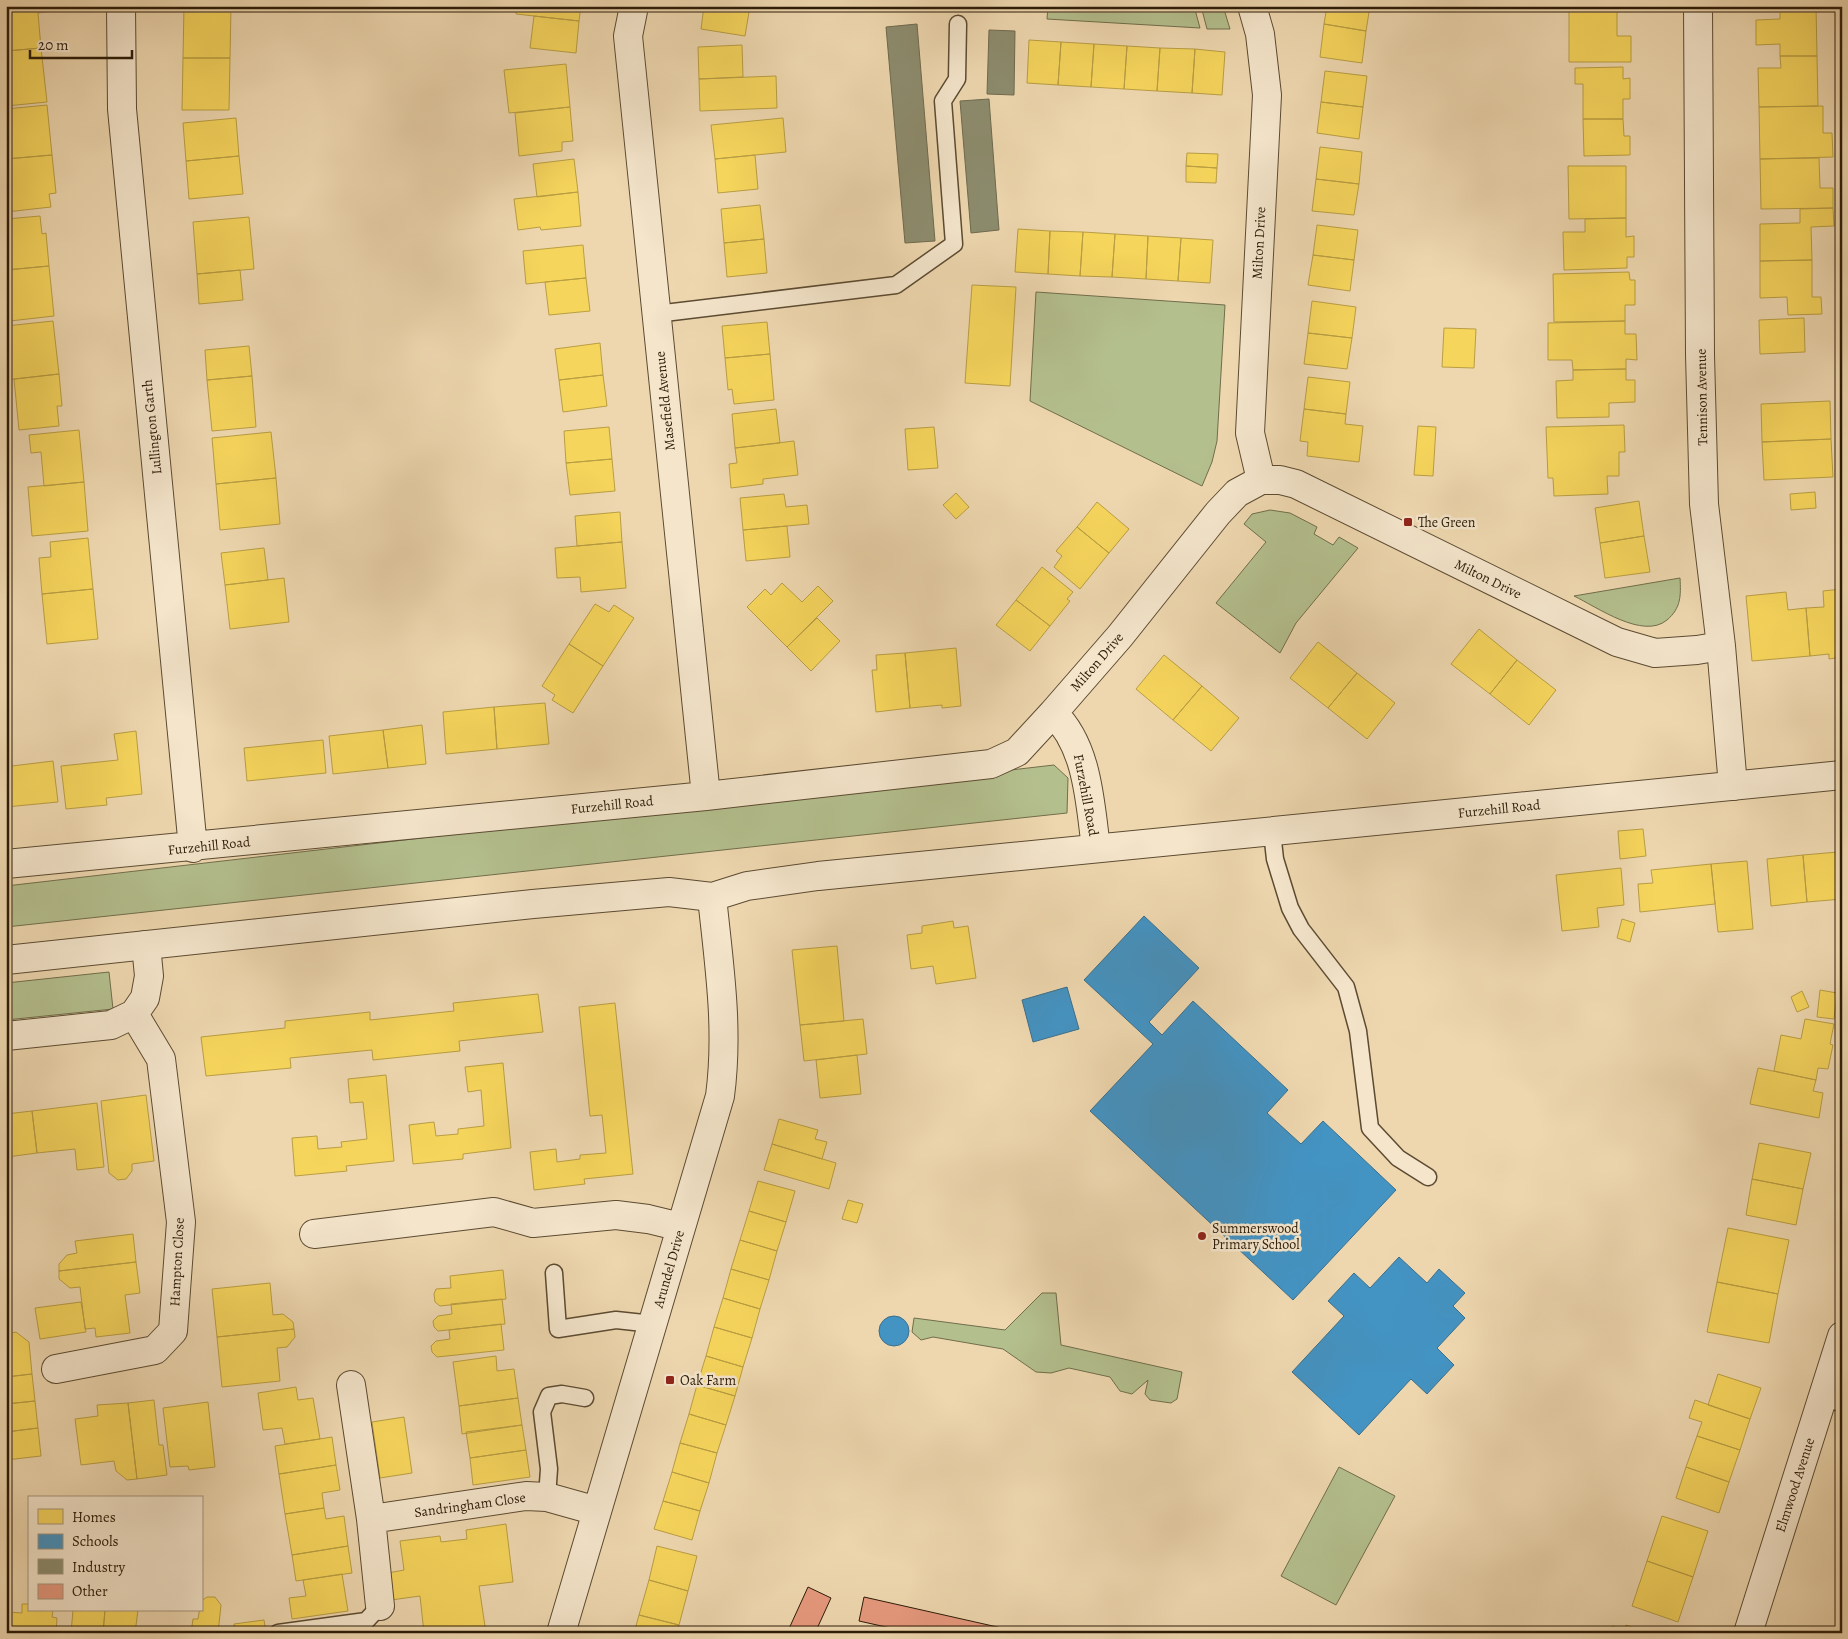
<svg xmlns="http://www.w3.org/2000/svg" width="1848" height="1639" font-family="Alegreya,serif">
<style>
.green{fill:#b4bf8e;stroke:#706e4b}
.homes{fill:#f6d55c;stroke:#b99e43}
.schools{fill:#4393c3;stroke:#3c6f8b}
.industry{fill:#8c8c6e;stroke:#6f6a4f}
.building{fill:#e6997e;stroke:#2c1c08}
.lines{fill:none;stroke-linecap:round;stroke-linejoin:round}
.service-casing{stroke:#5c4b32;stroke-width:19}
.minor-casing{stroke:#5c4b32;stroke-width:30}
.tertiary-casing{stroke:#5c4b32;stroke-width:30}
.service{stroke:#f4e5cb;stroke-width:16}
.minor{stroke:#f4e5cb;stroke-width:28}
.tertiary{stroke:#f4e5cb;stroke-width:28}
.poi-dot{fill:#8f2418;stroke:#f4e5cb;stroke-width:2}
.labels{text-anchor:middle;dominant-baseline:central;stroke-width:5;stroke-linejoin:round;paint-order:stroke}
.street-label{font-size:14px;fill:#2c1c08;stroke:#f4e5cb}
.poi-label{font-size:14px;fill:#2c1c08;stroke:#f4e5cb;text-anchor:start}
</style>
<rect width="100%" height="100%" fill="#eed7af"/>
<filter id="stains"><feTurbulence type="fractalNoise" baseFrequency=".004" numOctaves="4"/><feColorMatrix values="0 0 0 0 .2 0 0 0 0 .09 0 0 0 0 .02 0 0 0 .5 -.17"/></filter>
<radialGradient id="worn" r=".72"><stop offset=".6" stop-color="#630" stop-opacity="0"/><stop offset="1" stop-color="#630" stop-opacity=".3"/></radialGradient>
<path class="green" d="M1048,6H1194L1200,28L1047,19Z
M1201,6H1223L1230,29H1207Z
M1036,292L1225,305L1217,441L1212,462L1202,486L1030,401Z
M1270,510L1290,513L1317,527L1314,534L1333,545L1339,537L1358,548L1296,623L1280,653L1216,603L1266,542L1244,524L1252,514Z
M1680,578C1681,596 1681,608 1667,620C1643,640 1597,607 1574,596Z
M1054,765L1068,778L1067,813L6,927V886Z
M109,972L113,1009L6,1020V983Z
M1042,1293H1056L1061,1345L1182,1372L1177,1399L1171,1403L1150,1400L1145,1394L1148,1380L1132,1394L1120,1391L1110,1377L1069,1368L1051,1373L1036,1372L1003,1349L933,1337L921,1340L912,1332L914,1318L1005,1330Z
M1339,1467L1395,1496L1336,1605L1281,1576Z"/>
<path class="homes" d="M6,6H51L52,11L38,13L41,48L6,51Z
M184,6H231L230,58H183Z
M517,6H581L579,21L516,14Z
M704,6H750L745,36L701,29Z
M1327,6H1370L1366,31L1324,24Z
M1816,6L1817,56H1780V44L1756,45V20L1780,19V7Z
M1569,10H1617V36H1631V62H1569Z
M534,16L579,21L576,53L530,48Z
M1324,24L1366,31L1362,63L1320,57Z
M1029,40L1061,42L1058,85L1027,83Z
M1061,42L1094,44L1091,87L1058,85Z
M1094,44L1127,46L1124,89L1091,87Z
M742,45L743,77L699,79L698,47Z
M1127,46L1160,48L1157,91L1124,89Z
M41,48L47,102L6,106V51Z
M1160,48L1195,49L1192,93L1157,91Z
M1195,49L1225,52L1222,95L1192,93Z
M1780,56H1817L1818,106L1759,107L1758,68H1781Z
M183,58H230L229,110H182Z
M566,64L570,107L509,113L504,70Z
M1623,67V79L1630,78V99H1623V119H1583V84H1575V68Z
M1325,71L1367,76L1363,107L1321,102Z
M776,76L777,108L700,111L699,79Z
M1321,102L1363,107L1359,139L1317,133Z
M47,105L52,155L6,159V109Z
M1823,106V133H1832L1833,157L1760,159L1759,107Z
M570,107L573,141L562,142V151L519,156L515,113Z
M236,118L239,156L186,161L183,123Z
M783,118L786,152L715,159L711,125Z
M1583,119H1623L1624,136H1630V155L1584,156Z
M1320,147L1362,152L1359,184L1316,179Z
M1187,153L1218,154L1217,168L1186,166Z
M52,155L56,193L49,194L51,207L6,212V159Z
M755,155L758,189L718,193L715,159Z
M239,156L243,194L189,199L186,161Z
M1819,158L1820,188H1833V208L1761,209L1760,159Z
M574,159L578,192L537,197L533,164Z
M1186,166L1217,168L1216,183L1186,182Z
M1568,166H1626V218L1569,219Z
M1316,179L1359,184L1354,215L1312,211Z
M578,192L581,226L541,230L540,227L518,230L514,199Z
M760,205L764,239L724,243L721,209Z
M1833,208L1834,226L1811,227L1812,260L1760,261V224L1800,223V209Z
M40,216L42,234L46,233L49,266L6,270V219Z
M249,217L254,269L197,274L193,222Z
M1626,218V237L1634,236V257H1627V268L1564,270L1563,232H1585V219Z
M1317,225L1358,230L1354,260L1313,255Z
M1018,229L1050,231L1048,274L1015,272Z
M1050,231L1083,232L1080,276L1048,274Z
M1083,232L1115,234L1112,277L1080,276Z
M1115,234L1148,236L1146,279L1112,277Z
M1148,236L1181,238L1178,281L1146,279Z
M1181,238L1213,240L1210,283L1178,281Z
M764,239L767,273L727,277L724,243Z
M583,245L586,278L526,284L523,251Z
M1313,255L1354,260L1350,291L1308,285Z
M1812,260V297H1821L1822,314L1788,315L1787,297L1760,298V261Z
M49,266L54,316L10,321L9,310H6V270Z
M240,270L243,300L199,304L197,274Z
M1629,272L1630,280H1635V305H1625V321L1554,322L1553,274Z
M586,278L590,311L549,315L545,282Z
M972,285L1016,287L1010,386L965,383Z
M1312,301L1356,307L1352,338L1308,333Z
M1804,318L1805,352L1760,354L1759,320Z
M53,321L59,374L6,380V326Z
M1625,321V334H1636L1637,360L1626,359V369L1573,370L1572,360H1548V323Z
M767,322L770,354L725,358L722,326Z
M1444,328L1476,329L1474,368L1442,367Z
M1308,333L1352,338L1347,369L1304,364Z
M600,343L603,375L559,380L555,349Z
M249,346L252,376L207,380L205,350Z
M770,354L774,400L734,404L732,389L728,390L725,358Z
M1626,369V380H1635V402L1609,403V417L1557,418L1556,381L1573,380V370Z
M59,374L62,406H57L59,426L19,430L14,379Z
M603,375L607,406L563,412L559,380Z
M252,376L256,427L212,431L207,380Z
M1308,377L1350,382L1346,414L1304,409Z
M1830,401L1831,439L1762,442L1761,404Z
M776,409L780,443L735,448L732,414Z
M1304,409L1346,414L1345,424L1363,426L1359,462L1307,456L1308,442L1300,441Z
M1624,425L1625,452H1619V476H1607L1608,494L1554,496L1553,478H1548L1546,427Z
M1418,426L1436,427L1433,476L1414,475Z
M609,427L612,459L566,463L564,431Z
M934,427L938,468L908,470L905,429Z
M79,430L84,482L44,486L41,452L31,453L29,435Z
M271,432L276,478L216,484L212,438Z
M1831,439L1833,477L1764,480L1762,442Z
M794,441L798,475L763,479V484L731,488L729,464L737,463L735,448Z
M612,459L615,491L570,495L566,463Z
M276,478L280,524L220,530L216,484Z
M84,482L88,531L32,536L28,487Z
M1815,492L1816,508L1791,510L1790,494Z
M956,493L969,507L956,519L943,505Z
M784,494L786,507L807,505L809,524L743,530L740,498Z
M1639,501L1644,536L1600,543L1595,508Z
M1097,502L1129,529L1109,553L1077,527Z
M620,512L622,542L577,546L575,516Z
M787,526L790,557L746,561L743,530Z
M1077,527L1109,553L1080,589L1054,567L1062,556L1056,551Z
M1644,536L1650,572L1605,578L1600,543Z
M88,538L93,589L42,594L39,558L51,557L50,542Z
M622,542L626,588L581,592L580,577L557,578L555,548Z
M264,548L268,580L225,585L221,553Z
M1042,567L1073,592L1067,599L1070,601L1050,626L1016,600Z
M284,578L289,622L230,629L225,585Z
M782,583L802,602L818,586L833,601L787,647L747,607L765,589L771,595Z
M93,589L98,639L47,644L42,594Z
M1842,589V657L1829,659V654L1810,656L1806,608L1824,607L1823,591Z
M1786,592L1788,610L1806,608L1810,656L1752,661L1746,596Z
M1016,600L1050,626L1030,651L996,625Z
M595,604L609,612L614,605L634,618L603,666L569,644Z
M817,618L840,641L811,671L787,647Z
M1479,629L1517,660L1490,694L1451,664Z
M1318,642L1357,673L1328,708L1290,678Z
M569,644L603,666L573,713L552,700L555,695L542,686Z
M956,648L961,706L942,708V705L910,708L905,653Z
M905,653L910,708L876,712L872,670H877L876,655Z
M1164,655L1202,686L1173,720L1136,689Z
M1517,660L1556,690L1529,725L1490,694Z
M1357,673L1395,703L1367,739L1328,708Z
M1202,686L1239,718L1211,751L1173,720Z
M545,703L549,744L497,749L494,707Z
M494,707L497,749L446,754L443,712Z
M422,725L426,764L388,768L383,730Z
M383,730L388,768L333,774L329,736Z
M136,731L142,794L106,798L107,805L66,809L61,766L118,760L114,734Z
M323,740L326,773L247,781L244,748Z
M9,745L12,766L53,761L58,802L6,807V746Z
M1643,829L1646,856L1620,859L1618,831Z
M1838,852L1842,899L1807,902L1803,855Z
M1803,855L1807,902L1771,906L1767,859Z
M1747,861L1753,929L1718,932L1711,864Z
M1711,864L1715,904L1640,912L1638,884L1653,883L1651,870Z
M1621,868L1624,905L1597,908L1599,927L1562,931L1556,875Z
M1622,919L1635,923L1630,942L1617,938Z
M953,921L954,928L968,926L976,978L936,984L933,966L911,969L907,935L922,933V926Z
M837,946L844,1021L800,1025L792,950Z
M1820,990L1837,993L1834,1019L1817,1017Z
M1802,991L1809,1007L1797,1012L1791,997Z
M538,994L543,1032L459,1041L460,1051L373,1060L372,1050L290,1058L291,1068L206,1076L201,1037L285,1028V1021L370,1012V1020L454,1011L453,1003Z
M615,1003L633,1174L584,1179L585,1184L534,1190L530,1152L556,1149L557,1162L580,1159V1155L606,1153L602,1115L590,1116L579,1007Z
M863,1019L867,1054L804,1061L800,1025Z
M1805,1019L1834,1024L1830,1044L1833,1045L1828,1069L1818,1068L1816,1080L1774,1071L1781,1035L1801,1039Z
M857,1055L861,1094L820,1098L816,1060Z
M503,1063L511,1148L463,1154V1159L413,1164L409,1125L434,1122L436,1136L458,1134V1129L484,1126L481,1090L468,1092L465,1067Z
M1758,1068L1816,1080L1813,1091L1823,1093L1819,1118L1750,1104Z
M386,1075L394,1161L346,1166L347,1171L295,1176L292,1138L317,1136L318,1149L342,1147L341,1142L367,1139L363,1102L350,1103L348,1079Z
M146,1095L154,1161L132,1164V1171L126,1179L118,1180L109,1173L101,1101Z
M97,1103L104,1167L77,1170L75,1149L37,1153L32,1111Z
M32,1111L37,1153L7,1157L10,1181L6,1182V1114Z
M779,1119L818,1130L815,1139L827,1142L822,1159L772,1144Z
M1759,1143L1811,1153L1803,1189L1752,1179Z
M772,1144L836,1163L829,1189L764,1170Z
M1752,1179L1803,1189L1796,1225L1746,1215Z
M758,1181L795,1191L786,1222L749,1211Z
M848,1200L863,1204L857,1223L842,1219Z
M749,1211L786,1222L777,1251L740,1240Z
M1728,1228L1789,1240L1778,1294L1717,1282Z
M133,1234L136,1262L59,1271V1264L67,1255L77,1253L75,1241Z
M740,1240L777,1251L769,1280L731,1269Z
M136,1262L140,1293L125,1295L130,1333L96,1337L95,1328L85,1329L80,1287L70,1288L59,1279V1271Z
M731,1269L769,1280L760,1309L723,1298Z
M503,1270L506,1299L440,1306L435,1302L434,1294L436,1289L451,1288L450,1276Z
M1717,1282L1778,1294L1769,1343L1707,1332Z
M270,1283L273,1315L283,1314L293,1322L294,1329L217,1337L212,1289Z
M723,1298L760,1309L752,1338L714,1327Z
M502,1299L505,1324L438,1331L434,1327L433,1321L438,1316L452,1314L451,1304Z
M81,1302L86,1332L40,1339L35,1308Z
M501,1324L504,1350L437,1357L432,1352L431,1346L436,1341L450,1339L449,1330Z
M714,1327L752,1338L743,1367L706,1356Z
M294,1329L295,1337L287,1347L277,1348L280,1381L222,1387L217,1337Z
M16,1332L29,1342L32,1374L6,1377V1334Z
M496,1356L497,1371L514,1369L518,1398L459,1406L453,1362Z
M706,1356L743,1367L735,1396L697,1385Z
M32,1374L35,1401L6,1404V1377Z
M1718,1374L1761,1388L1750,1419L1708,1405Z
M697,1385L735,1396L726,1425L689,1414Z
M296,1387L298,1400L313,1398L320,1439L285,1444L282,1428L263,1430L258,1393Z
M518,1398L522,1425L462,1434L459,1406Z
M154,1400L159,1445H163L167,1475L137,1479L128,1403Z
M1695,1400L1750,1419L1740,1450L1697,1436L1702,1422L1689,1418Z
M35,1401L38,1428L6,1432V1404Z
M208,1402L215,1467L189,1470L188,1466L170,1467L163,1408Z
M128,1403L137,1479L127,1480L116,1471L114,1461L81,1465L75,1419L98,1416L97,1405Z
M689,1414L726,1425L717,1453L680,1443Z
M404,1417L412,1473L380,1478L372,1422Z
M522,1425L526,1450L470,1458L466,1432Z
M38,1428L41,1456L6,1460V1432Z
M1697,1436L1740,1450L1729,1482L1686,1467Z
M332,1437L336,1465L279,1474L275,1446Z
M680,1443L717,1453L709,1483L672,1472Z
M526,1450L530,1477L473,1485L470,1458Z
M336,1465L340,1490L322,1493L324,1508L285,1514L279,1474Z
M1686,1467L1729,1482L1719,1513L1676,1498Z
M672,1472L709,1483L700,1511L663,1501Z
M663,1501L700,1511L692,1540L654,1529Z
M324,1508L326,1519L344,1516L348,1546L292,1555L285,1514Z
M1662,1516L1708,1531L1693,1577L1647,1561Z
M506,1524L513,1582L479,1586L486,1633H424L420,1596L391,1600L388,1573L404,1570L400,1541L440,1536L441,1542L467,1539L466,1530Z
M348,1546L352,1573L296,1581L292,1555Z
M657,1546L697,1556L688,1591L649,1580Z
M1647,1561L1693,1577L1678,1622L1632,1606Z
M342,1574L348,1611L292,1619L289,1598L306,1596L303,1580Z
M649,1580L688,1591L679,1625L639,1615Z
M207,1597H215L221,1605L218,1633H191L193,1619H198L201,1601Z
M22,1604H29V1610H53L52,1617L57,1618L56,1633H6L8,1612L22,1613Z
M73,1610H105L103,1633H71Z
M105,1610H138L135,1633H103Z
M639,1615L679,1625L677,1633H634Z
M264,1620L266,1633H235L234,1624Z
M1626,1625L1650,1633H1609L1612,1626L1624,1630Z"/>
<path class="schools" d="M1144,916L1199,968L1149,1022L1162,1035L1193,1001L1288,1090L1267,1113L1301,1144L1323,1121L1396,1190L1293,1300L1090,1111L1153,1044L1084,980Z
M1067,987L1079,1029L1033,1042L1022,1000Z
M1399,1257L1427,1283L1439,1269L1465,1293L1453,1306L1465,1318L1437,1348L1454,1365L1427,1394L1411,1379L1359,1435L1292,1372L1344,1316L1328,1301L1354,1273L1370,1288Z
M879 1331a15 15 0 1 1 30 0a15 15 0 1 1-30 0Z"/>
<path class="industry" d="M917,24L935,241L905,243L886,27Z
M989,30L1015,31L1014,95L987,94Z
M989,99L999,230L971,233L960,101Z"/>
<path class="building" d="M808,1587L831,1598L815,1633H787Z
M864,1597L1024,1633H913L859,1621Z"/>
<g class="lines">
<g class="service-casing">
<path id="service" d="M656,314L896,285L954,244L943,101L957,79L958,24
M1272,832L1275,859L1290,908L1301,929L1346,987L1358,1031L1370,1128L1398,1158L1428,1177
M554,1273L558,1329L616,1320L653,1324
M1823,1399L1842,1403
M547,1497L549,1469L542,1412L549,1396L562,1394L585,1398
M278,1633L366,1621L380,1606"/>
</g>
<g class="minor-casing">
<path id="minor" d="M121,6L122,109L193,848
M634,6L628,36L706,796
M1252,6L1260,34L1267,95L1250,433L1261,480
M1698,6L1700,355L1704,504L1721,646L1733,786
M1053,713L1120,636L1218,513L1237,493L1261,480H1280L1296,484L1617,642L1655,653L1697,650L1721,646
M6,864L706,796L991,764L1017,752L1053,713C1088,746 1090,803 1096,848
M6,1036L111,1025L134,1014L145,998L149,976L146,945
M314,1234L494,1212L533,1223L616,1215L648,1219L681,1227
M56,1369L155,1350L173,1331L181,1222L161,1059L134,1014
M351,1385L371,1519L380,1606
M371,1519L526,1496L547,1497L597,1511
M561,1633L720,1096C729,1028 719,965 712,897
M1748,1633L1842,1336"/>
</g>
<g class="tertiary-casing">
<path id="tertiary" d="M6,960L533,904L669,892L712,897L747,886L818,876L1842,775"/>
</g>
<use href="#service" class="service"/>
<use href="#minor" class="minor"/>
<use href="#tertiary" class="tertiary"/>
</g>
<g class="poi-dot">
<rect x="1403" y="517" width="10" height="10" rx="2.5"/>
<circle cx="1202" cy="1236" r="5"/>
<rect x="665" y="1375" width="10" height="10" rx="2.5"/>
</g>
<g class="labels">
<g class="street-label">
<text transform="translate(1259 243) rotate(-87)">Milton Drive</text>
<text transform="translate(1702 397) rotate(-91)">Tennison Avenue</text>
<text transform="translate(665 401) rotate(-96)">Masefield Avenue</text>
<text transform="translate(152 427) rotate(-96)">Lullington Garth</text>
<text transform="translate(1488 579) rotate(26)">Milton Drive</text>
<text transform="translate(1097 662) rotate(-49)">Milton Drive</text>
<text transform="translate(1086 795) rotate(79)">Furzehill Road</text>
<text transform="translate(612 805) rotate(-6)">Furzehill Road</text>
<text transform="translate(1499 809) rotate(-6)">Furzehill Road</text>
<text transform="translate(209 846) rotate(-6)">Furzehill Road</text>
<text transform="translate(177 1262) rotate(-87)">Hampton Close</text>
<text transform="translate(669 1269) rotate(-74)">Arundel Drive</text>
<text transform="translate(1795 1485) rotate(-72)">Elmwood Avenue</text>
<text transform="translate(470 1505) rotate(-8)">Sandringham Close</text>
</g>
<g class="poi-label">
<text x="1418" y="522">The Green</text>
<text x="1212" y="1228">Summerswood<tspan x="1212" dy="16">Primary School</tspan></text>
<text x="680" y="1380">Oak Farm</text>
</g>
</g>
<rect width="1848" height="1639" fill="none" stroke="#eed7af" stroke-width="25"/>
<rect x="8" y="8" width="1833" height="1624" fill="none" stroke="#2c1c08" stroke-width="2.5"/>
<rect x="12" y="12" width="1823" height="1614" fill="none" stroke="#2c1c08"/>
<rect x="28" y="1496" width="175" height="115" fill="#f4e5cb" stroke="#a4957d"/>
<rect x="38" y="1509" width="25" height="15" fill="#f6d55c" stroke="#a4957d"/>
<text x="72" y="1522" font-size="15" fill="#2c1c08">Homes</text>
<rect x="38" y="1534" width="25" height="15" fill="#4393c3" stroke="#a4957d"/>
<text x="72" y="1546" font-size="15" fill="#2c1c08">Schools</text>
<rect x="38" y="1559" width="25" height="15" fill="#8c8c6e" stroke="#a4957d"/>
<text x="72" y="1572" font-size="15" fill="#2c1c08">Industry</text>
<rect x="38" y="1584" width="25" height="15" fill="#e6997e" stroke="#a4957d"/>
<text x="72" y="1596" font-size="15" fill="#2c1c08">Other</text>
<path d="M30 50v8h102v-8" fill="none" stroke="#2c1c08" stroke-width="2.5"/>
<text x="38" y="50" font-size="15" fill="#2c1c08" stroke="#f4e5cb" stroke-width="4" paint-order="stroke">20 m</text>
<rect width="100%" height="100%" filter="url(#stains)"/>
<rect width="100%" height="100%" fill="url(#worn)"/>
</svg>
